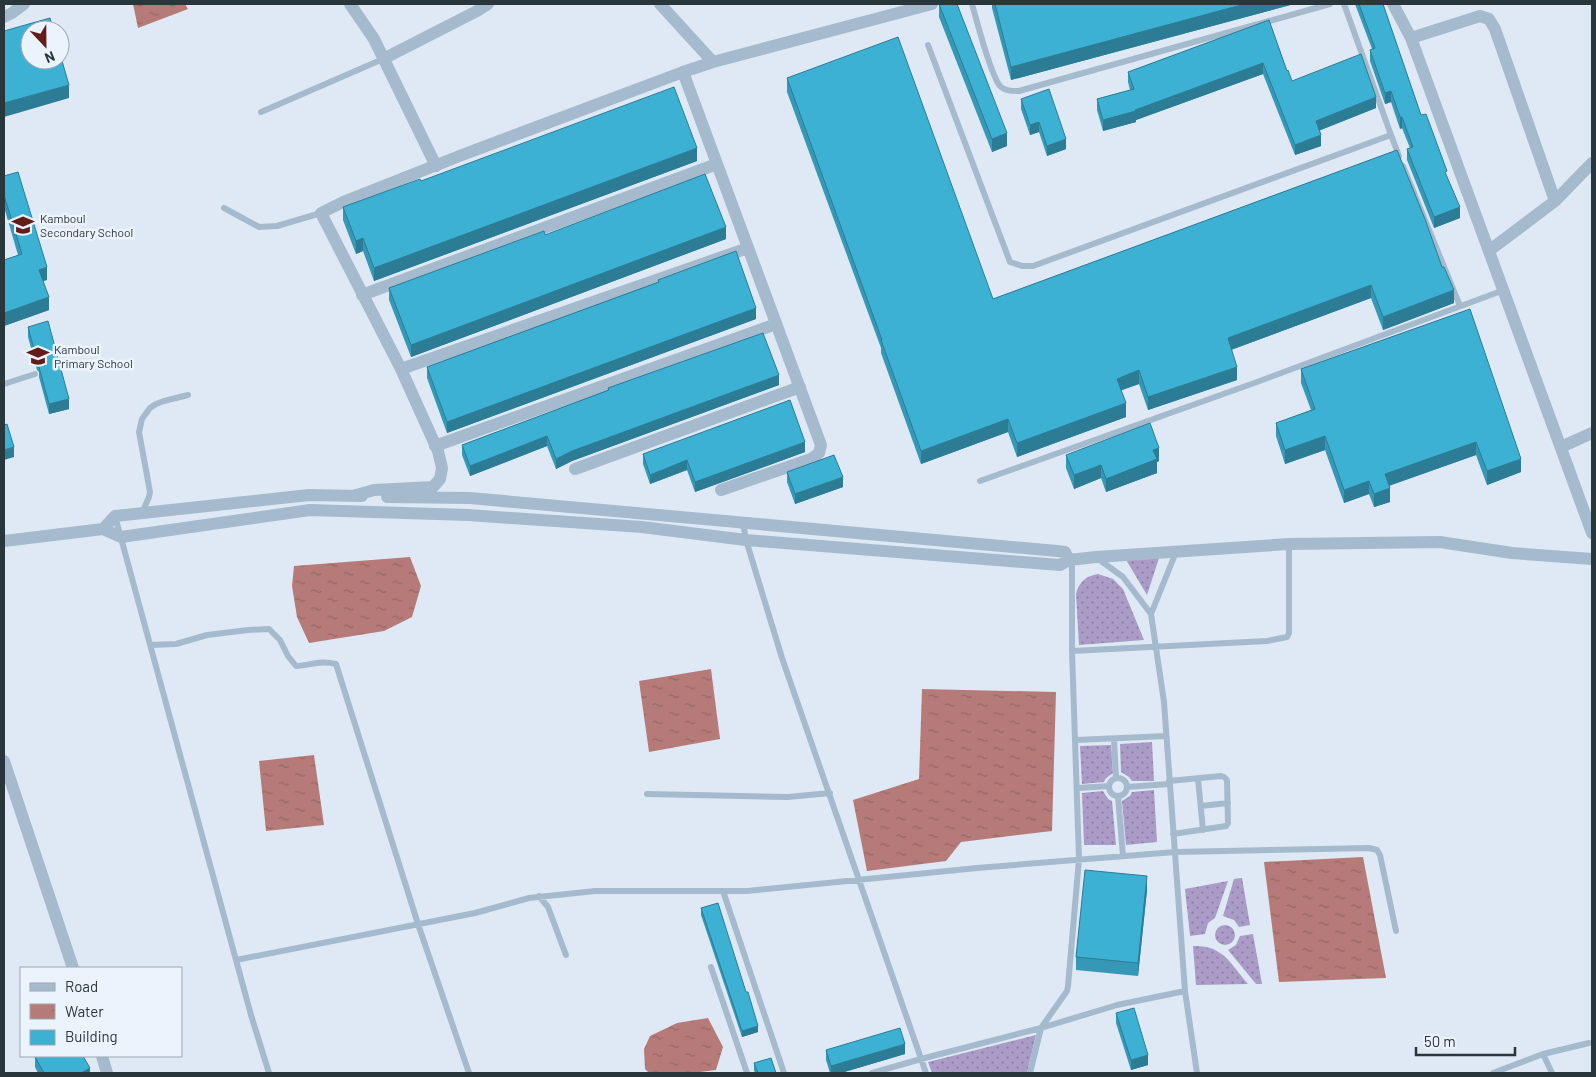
<svg xmlns="http://www.w3.org/2000/svg" width="1596" height="1077" font-family="Barlow,sans-serif">
<style>
.grass{fill:url(#grass-dots)}
.water{fill:url(#water-ripples)}
.lines{fill:none;stroke-linecap:round;stroke-linejoin:round}
.service{stroke:#a5bbcd;stroke-width:6}
.minor{stroke:#a5bbcd;stroke-width:12}
.tertiary{stroke:#a5bbcd;stroke-width:12}
.wall{fill:#3498b6}
.shaded-wall{fill:#2b7c94}
.building{fill:#3db1d4;stroke:#2b7c94}
.labels{text-anchor:middle;dominant-baseline:central;stroke-width:5;stroke-linejoin:round;paint-order:stroke}
.poi-label{font-size:12px;fill:#29363c;stroke:#ebf3fc;text-anchor:start}
</style>
<defs>
<pattern id="grass-dots" width="8" height="8" patternUnits="userSpaceOnUse" patternTransform="scale(1.25)"><rect width="8" height="8" fill="#aa9bc7"/><path d="M2 2h.1M6 6h.1" fill="none" stroke="#8a7fa3" stroke-width="1.8" stroke-linecap="round"/></pattern>
<pattern id="water-ripples" width="26" height="14" patternUnits="userSpaceOnUse" patternTransform="scale(1.25)"><rect width="26" height="14" fill="#b67b79"/><path d="M2 4q2-2 4 0t4 0M15 11q2-2 4 0t4 0" fill="none" stroke="#946664"/></pattern>
</defs>
<rect width="100%" height="100%" fill="#dee9f5"/>
<path class="grass" d="M1125,558H1159L1147,595Z
M1098,574L1113,579L1123,589L1144,640L1079,645L1076,594C1079,582 1086,576 1098,574Z
M1152,742L1154,781H1132L1129,777L1121,772L1120,744Z
M1111,745L1113,773L1106,778L1104,782L1082,784L1080,746Z
M1154,790L1157,842L1126,845L1122,801L1130,796L1132,792Z
M1103,791L1108,799L1112,801L1116,845H1084L1082,793Z
M1242,878L1250,925L1239,927L1234,920L1223,916L1234,879Z
M1228,881L1215,918L1208,923L1205,934L1190,936L1185,889Z
M1215 935a10 10 0 1 1 20 0a10 10 0 1 1-20 0Z
M1253,934L1262,984H1256L1228,950L1236,945L1240,936Z
M1193,946C1223,945 1230,963 1248,984L1196,985Z
M1036,1035L1027,1073H932L928,1062Z"/>
<path class="water" d="M133,4H185L188,9L138,28Z
M410,557L421,586L412,617L384,631L309,643L297,617L292,586L294,566Z
M711,669L720,739L649,752L639,681Z
M922,689L1056,692L1052,831L961,842L946,861L867,871L853,800L919,779Z
M314,755L324,825L266,831L259,761Z
M1363,857L1386,978L1279,982L1264,862Z
M708,1018L723,1047L716,1070L692,1073H649L645,1069L644,1049L650,1036L677,1023Z"/>
<g class="lines">
<path class="service" d="M972,4C977,21 990,74 1000,86C1005,91 1012,91 1019,91L1330,4
M928,45L1010,262L1022,266H1033L1391,135L1344,4
M261,112L383,59
M1391,135L1399,156
M1403,166L1460,306
M224,208L259,227L277,226L321,213
M4,384L35,374
M980,481L1257,382L1504,290
M142,513L149,497L150,492L139,432L142,419L150,408L156,404L164,401L188,395
M115,516L251,1015L269,1073
M743,523L746,540L782,658L926,1073
M1176,552L1151,614L1164,702L1185,991L1197,1073
M1097,558L1123,577L1151,614
M151,645L176,644L207,635L248,630L269,629L280,640L288,656L296,666C312,665 320,660 336,664L418,924L469,1073
M1072,651L1267,641L1287,637L1289,633V544
M1114,739L1116,778
M1076,740L1166,736
M1109 787a9 9 0 1 1 18 0a9 9 0 1 1-18 0Z
M1198,779L1203,830
M1169,781L1221,776L1224,777L1227,780L1228,823L1226,826L1173,834
M1127,787L1169,784
M1078,788L1109,786
M647,794L788,797L830,793
M1118,796L1123,856
M1201,806L1228,803
M723,891L784,1073
M539,896L548,907L566,955
M236,960L475,913L529,898L595,891H747L977,868L1175,852L1369,848L1377,850L1380,855L1396,931
M711,967L747,1073
M1543,1054L1552,1073
M872,1073L921,1059L1041,1028L1117,1005L1185,991
M1030,1073L1041,1028L1067,991L1068,986L1079,859L1072,651V560
M1493,1073L1543,1054L1589,1043"/>
<path class="minor" d="M350,4L374,39L436,166
M660,4L713,62
M1393,4L1411,38L1592,533
M4,17L12,13L24,4
M1411,38L1480,16L1489,19L1495,29L1555,201
M383,59L477,11L488,4
M683,72L821,445L819,453L811,459L721,490
M1490,250L1555,201L1592,163
M362,295L717,164
M401,369L748,248
M435,446L776,324
M1561,447L1592,433
M575,469L800,387
M353,496L374,490L433,487L440,479L442,468L438,451L401,369L321,213L343,202L462,155L683,72L713,62L932,4
M387,497L470,498L1057,551L1065,552L1069,560
M103,529L115,516L309,495L362,496
M4,541L103,529L121,537L310,510L468,515L642,527L746,540L1060,565L1069,560L1096,557L1289,544L1440,542L1512,553L1592,559"/>
<path class="tertiary" d="M4,761L73,968
M102,1056L107,1073"/>
</g>
<path class="wall" d="M939,4L1007,146L992,152L939,17Z
M992,4H1294L1011,80L992,8Z
M1355,4H1383L1421,115L1447,178L1460,218L1434,228L1407,160V149L1410,148L1402,128L1400,129L1391,102L1385,104L1370,61V50L1372,49Z
M1269,20L1287,71L1292,81L1376,108L1320,130L1321,146L1295,155L1263,74L1136,120V122L1103,131L1097,110V99L1130,90L1128,82V72Z
M787,78L993,299L1397,150L1454,303L1383,330L1371,298L1231,350L1237,380L1148,410L1139,384L1121,390L1126,417L1017,457L1008,432L921,464L881,353V348L787,92Z
M1021,99L1066,149L1047,156L1039,132L1030,135L1021,109Z
M697,161L374,281L363,251L356,254L343,220V207L421,181Z
M4,176L47,280L43,281L49,310L4,326V260L18,255L4,207Z
M545,235L726,239L411,357L389,300V288Z
M658,280L756,319L447,433L427,378V367L658,282Z
M1470,309L1521,472L1487,485L1476,455L1389,486L1390,502L1374,507L1369,494L1344,503L1325,450L1285,464L1276,436V423L1311,410L1301,383V369Z
M28,327L69,409L49,414L39,377V372L37,370L28,337Z
M779,385L572,461L556,469L547,446L470,476L462,455V445L608,390V388Z
M805,452L695,492L687,470L650,484L643,464V454Z
M1066,455L1159,461L1157,462V473L1106,492L1101,478L1074,489L1066,468Z
M787,472L843,487L795,504L787,482Z
M1147,890L1138,976L1076,970V957Z
M701,908L758,1032L742,1037L701,915Z
M1116,1013L1148,1065L1131,1070L1116,1023Z
M826,1050L905,1054L841,1073H830L826,1060Z
M35,1057L90,1073H38L35,1067Z
M754,1063L776,1073H755L754,1070Z"/>
<path class="shaded-wall" d="M1245,4H1294L1011,80V67Z
M1263,63V74L1136,120V122L1103,131V120L1135,110Z
M69,85V98L4,117V103Z
M1391,91V102L1385,104V93Z
M1376,97V108L1316,132V121Z
M1400,117H1402V128L1400,129Z
M1039,122V132L1030,135V125Z
M1007,133V146L992,152V139Z
M1321,135V146L1295,155V145Z
M1066,139V149L1047,156V146Z
M697,148V161L374,281V268Z
M1460,207V218L1434,228V217Z
M726,227V239L411,357V345Z
M363,238V251L356,254V241Z
M47,267V280L39,282V270Z
M1371,285V298L1228,351V338Z
M1454,290V303L1383,330V317Z
M49,297V310L4,326V313Z
M756,308V319L447,433V422Z
M1237,367V380L1148,410V397Z
M1139,370V384L1117,392V379Z
M779,375V385L572,461L556,469V459L572,451Z
M69,399V409L49,414V404Z
M1126,403V417L1017,457V443Z
M1008,419V432L921,464V451Z
M547,436V446L470,476V466Z
M1325,436V450L1285,464V450Z
M805,442V452L695,492V482Z
M1476,442V455L1385,487V474Z
M14,447V457L4,460V450Z
M1159,448V461L1157,462V473L1106,492V479L1153,450Z
M1521,459V472L1487,485V471Z
M687,460V470L650,484V475Z
M1101,465V478L1074,489V475Z
M843,477V487L795,504V494Z
M1369,481V494L1344,503V490Z
M1390,488V502L1374,507V494Z
M1147,876V890L1138,976V963Z
M758,1026V1032L742,1037V1031Z
M905,1044V1054L841,1073H831V1066Z
M1148,1055V1065L1131,1070V1060Z
M90,1068V1073H81Z"/>
<path class="building" d="M939,4H957L1007,133L992,139Z
M995,4H1245L1011,67Z
M1359,4H1383L1421,115L1426,114L1447,171L1445,172L1460,207L1434,217L1407,149L1413,147L1402,117H1400L1391,91L1385,93L1370,50L1375,48Z
M50,18L53,30H30V60H60V54L69,85L4,103V31Z
M1269,20L1287,71L1288,70L1292,81L1361,54L1376,97L1316,121L1321,135L1295,145L1263,63L1135,110L1136,111L1103,120L1097,99L1134,89L1128,72Z
M898,37L993,299L1397,150L1425,219L1442,267H1444L1454,290L1383,317L1371,285L1228,338L1237,367L1148,397L1139,370L1117,379L1126,403L1017,443L1008,419L921,451L881,340H882L787,78Z
M674,87L697,148L374,268L363,238L356,241L343,207L420,179L421,181Z
M1049,89L1066,139L1047,146L1039,122L1030,125L1021,99Z
M18,172L47,267L39,270L49,297L4,313V260L22,254L4,195V176Z
M705,174L726,227L411,345L389,288L544,231L545,235Z
M736,251L756,308L447,422L427,367L659,282L658,280Z
M1470,309L1521,459L1487,471L1476,442L1385,474L1390,488L1374,494L1369,481L1344,490L1325,436L1285,450L1276,423L1315,409L1301,369Z
M48,321L69,399L49,404L39,367L40,363L37,360L28,327Z
M763,333L779,375L572,451L556,459L547,436L470,466L462,445L609,390L608,388Z
M790,400L805,442L695,482L687,460L650,475L643,454Z
M1150,423L1159,448L1153,450L1157,459L1106,479L1101,465L1074,475L1066,455Z
M7,424L14,447L4,450V425Z
M834,455L843,477L795,494L787,472Z
M1085,870L1147,876L1138,963L1076,957Z
M718,903L746,992H748L758,1026L742,1031L701,908Z
M1134,1008L1148,1055L1131,1060L1116,1013Z
M900,1028L905,1044L831,1066L826,1050Z
M37,1056H83L90,1068L81,1073H44L35,1057Z
M771,1058L776,1073H758L754,1063Z"/>
<defs>
<g id="school-bare" transform="scale(1.725)"><path d="M0-5L7-2L0 1L-7-2ZM-4 1L0 2.5L4 1V4Q0 6-4 4Z" fill="#631d18" stroke="#ebf3fc" stroke-width="2.5" paint-order="stroke"/></g>
</defs>
<g fill-rule="evenodd">
<use href="#school-bare" x="23" y="225"/>
<use href="#school-bare" x="38" y="356"/>
</g>
<g class="labels">
<g class="poi-label">
<text x="40" y="218">Kamboul<tspan x="40" dy="14">Secondary School</tspan></text>
<text x="54" y="349">Kamboul<tspan x="54" dy="14">Primary School</tspan></text>
</g>
</g>
<rect width="1596" height="1077" fill="none" stroke="#29363c" stroke-width="10"/>
<rect x="20" y="967" width="162" height="90" fill="#ebf3fc" stroke="#9da7af"/>
<rect x="30" y="983" width="25" height="8" fill="#a5bbcd" stroke="#9da7af"/>
<text x="65" y="992" font-size="15" fill="#29363c">Road</text>
<rect x="30" y="1004" width="25" height="15" fill="url(#water-ripples)" stroke="#9da7af"/>
<text x="65" y="1017" font-size="15" fill="#29363c">Water</text>
<rect x="30" y="1030" width="25" height="15" fill="#3db1d4" stroke="#9da7af"/>
<text x="65" y="1042" font-size="15" fill="#29363c">Building</text>
<g transform="translate(45 45) rotate(158)"><circle r="24" fill="#ebf3fc" stroke="#9da7af"/>
<path d="M0-4L9 19L0 12L-9 19Z" fill="#631d18"/>
<text y="-8" font-size="14" font-weight="bold" text-anchor="middle" fill="#29363c">N</text>
</g>
<path d="M1416 1047v8h99v-8" fill="none" stroke="#29363c" stroke-width="2.5"/>
<text x="1424" y="1047" font-size="15" fill="#29363c" stroke="#ebf3fc" stroke-width="4" paint-order="stroke">50 m</text>
</svg>
